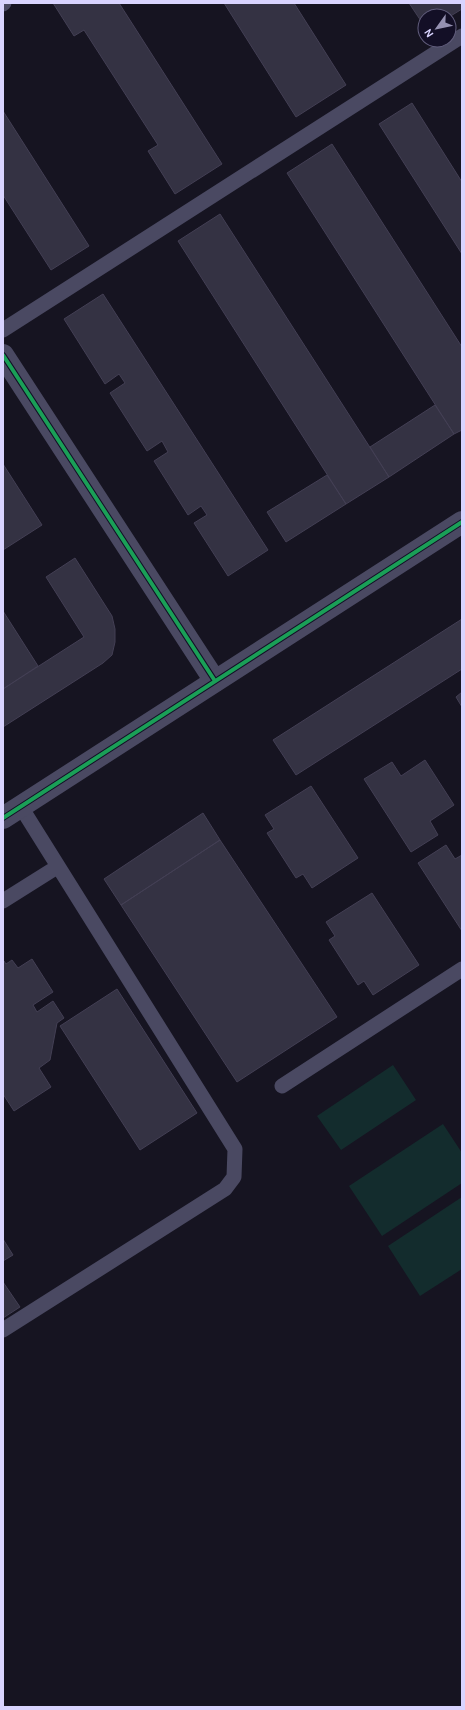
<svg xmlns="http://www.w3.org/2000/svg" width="465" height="1710" font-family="Karla,sans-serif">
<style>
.green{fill:#132c2d}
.building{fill:#343243;stroke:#433f54}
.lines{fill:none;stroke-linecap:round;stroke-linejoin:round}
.service{stroke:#4a4962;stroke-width:15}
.minor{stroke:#4a4962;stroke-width:22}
.tertiary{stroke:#4a4962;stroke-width:22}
.cycleway-casing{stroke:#130f26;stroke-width:6}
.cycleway{stroke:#1a9f57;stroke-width:4}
</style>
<rect width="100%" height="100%" fill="#161421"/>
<path class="green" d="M393,1065L416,1100L341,1150L317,1116Z
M443,1124L462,1153V1183L382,1236L349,1186Z
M462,1197V1269L420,1296L388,1246Z"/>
<path class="building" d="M53,3H119L222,164L175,194L148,151L158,145L84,30L74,36Z
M224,3H294L346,85L296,117Z
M409,3H462V9L449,17V16H425V27Z
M412,103L462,182V254L379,124Z
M3,111L89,246L51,270L3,195Z
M332,144L462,347V430L454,434L287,173Z
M220,214L389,477L346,504L178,241Z
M103,294L268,550L228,576L194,523L207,515L201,506L188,515L154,461L168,452L162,441L147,451L110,393L125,383L119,374L105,384L64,319Z
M435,405L454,434L389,477L370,447Z
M3,464L42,525L3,550Z
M327,475L346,504L286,542L267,512Z
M75,558L112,616L115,629V642L112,655L103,663L3,727V689L84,637L46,577Z
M3,611L38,666L3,689Z
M462,619V669L296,775L273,740Z
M462,692V707L456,697Z
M425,760L454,805L430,821L438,835L411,852L364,779L392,762L401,776Z
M311,786L358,858L312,888L303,874L296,878L267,833L274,829L265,815Z
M203,813L220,840L121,905L104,879Z
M220,840L337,1017L237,1082L121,905Z
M446,845L455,859L462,855V931L418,863Z
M372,893L419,965L373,995L364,981L358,985L329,940L335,936L326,922Z
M32,959L53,992L33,1005L37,1012L53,1001L64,1018L57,1023L50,1060L39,1068L51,1087L14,1111L3,1094V962L4,961L6,964L12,960L18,968Z
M117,989L197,1113L140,1150L60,1026Z
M3,1239L13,1255L3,1261Z
M3,1282L20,1307L3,1318Z"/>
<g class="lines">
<path class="service" d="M3,4L4,3
M3,330L462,36
M3,901L57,867
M282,1086L462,969
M3,1330L225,1189L234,1177L235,1149L21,807"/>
<path class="minor" d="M3,355L215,681"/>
<path class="tertiary" d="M3,818L462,522"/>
<g class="cycleway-casing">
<path id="cycleway" d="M3,355L215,681
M3,818L462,522"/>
</g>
<use href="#cycleway" class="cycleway"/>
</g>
<rect width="465" height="1710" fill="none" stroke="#d9d4ff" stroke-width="8"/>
<g transform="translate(437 28) rotate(237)"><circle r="19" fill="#130f26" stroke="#625e7d"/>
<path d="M0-3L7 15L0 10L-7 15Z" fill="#9591b1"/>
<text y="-6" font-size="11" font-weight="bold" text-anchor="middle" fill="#d9d4ff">N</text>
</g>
</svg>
